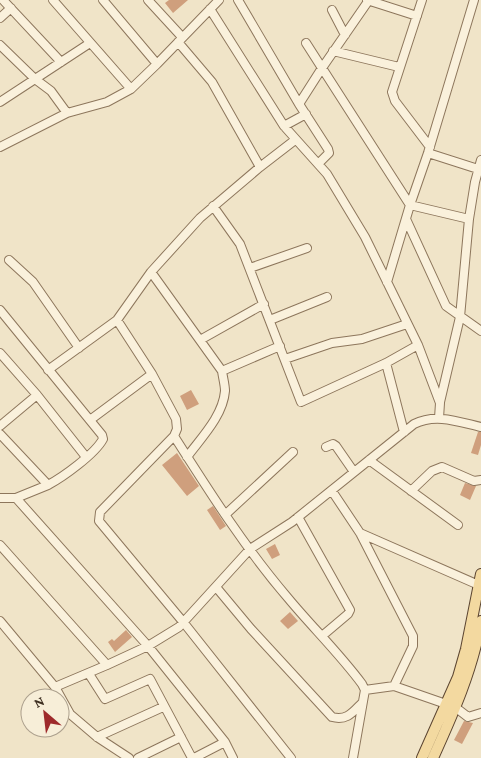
<svg xmlns="http://www.w3.org/2000/svg" width="481" height="758" font-family="'Crimson Pro',serif">
<style>
.building{fill:#cf9f7d}
.lines{fill:none;stroke-linecap:round;stroke-linejoin:round}
.minor-casing{stroke:#8d765c;stroke-width:10}
.major-casing{stroke:#5b4430;stroke-width:12}
.minor{stroke:#faf1dc;stroke-width:8}
.major{stroke:#f3d9a0;stroke-width:10}
</style>
<rect width="100%" height="100%" fill="#f0e4c8"/>
<path class="building" d="M169,0H188L173,13L165,3Z
M191,390L199,404L187,410L180,396Z
M478,432H481V445L478,455L471,453Z
M177,453L199,486L187,496L162,465Z
M465,483L476,486L470,500L460,495Z
M213,506L226,526L220,530L207,510Z
M275,544L280,555L272,559L266,549Z
M290,612L298,621L288,629L280,621Z
M126,630L132,637L115,652L108,642L112,639L114,641Z
M464,721L473,723L462,744L454,740Z"/>
<g class="lines">
<g class="minor-casing">
<path id="minor" d="M3,0L61,62
M53,0L131,89
M103,0L157,64
M148,0L182,37
M238,0L299,104
M367,0L417,16
M369,0L322,68L410,205L469,219L475,182L481,160
M422,0L392,92L395,101L430,147
M210,9L284,126L327,174L365,237L418,345L440,403L439,418
M332,10L345,35
M0,18L11,8
M178,42L212,82L260,167L295,140
M306,43L322,68L299,104L328,149L329,153L318,164
M0,45L35,79L51,91L67,113
M333,51L399,67
M0,102L90,43
M284,126L306,114
M0,147L67,113L107,102L131,89L157,64L219,0
M428,153L481,170
M213,206L240,244L301,402L386,363L418,345
M406,219L446,306L481,331
M9,260L33,282L79,348
M250,268L307,248
M151,272L222,371C223,378 225,385 225,391C223,416 201,438 187,457
M387,282L410,205L428,153L474,0
M0,310L102,435L103,439C95,454 63,477 48,485
M117,320L152,374L176,419L177,429L174,436L100,512L99,521L184,623L291,758
M270,320L327,297
M200,340L264,304
M0,353L37,395L86,457
M285,359L332,343L362,339L407,324
M386,363L404,432
M48,370L117,320L151,272L200,218L260,167
M222,371L280,346
M440,402L460,317L469,219
M90,420L152,374
M0,426L37,395
M0,434L48,485L16,498L148,646L225,742L233,758
M174,436C209,491 245,548 288,598C312,627 339,653 362,684L365,690L353,758
M326,447L333,444L336,446L354,472
M369,460L458,525
M332,491L360,533L413,636V646L394,686
M411,491L432,471L442,467L474,481L481,480
M0,498H16
M226,514L293,452
M298,517L350,610L348,614L322,636
M360,533L481,586
M0,545L107,665
M216,587L251,629L332,717C347,721 353,712 362,703
M0,621L55,687L70,714L97,737L129,758
M89,674L105,699L150,679L192,758
M55,687L107,665L148,646L179,627L250,549L292,522L414,424C436,413 459,422 481,427
M365,690L394,686L446,704
M455,707L468,717L481,713
M97,737L163,707
M138,758L181,737
M194,758L225,742"/>
</g>
<g class="major-casing">
<path id="major" d="M422,758L458,677L466,649L481,574
M433,758C453,714 473,669 481,621"/>
</g>
<use href="#minor" class="minor"/>
<use href="#major" class="major"/>
</g>
<g transform="translate(45 713) rotate(332)"><circle r="24" fill="#f7eed8" stroke="#ada18e"/>
<path d="M0-4L9 19L0 12L-9 19Z" fill="#9e2a2b"/>
<text y="-8" font-size="14" font-weight="bold" text-anchor="middle" fill="#3d2e20">N</text>
</g>
</svg>
